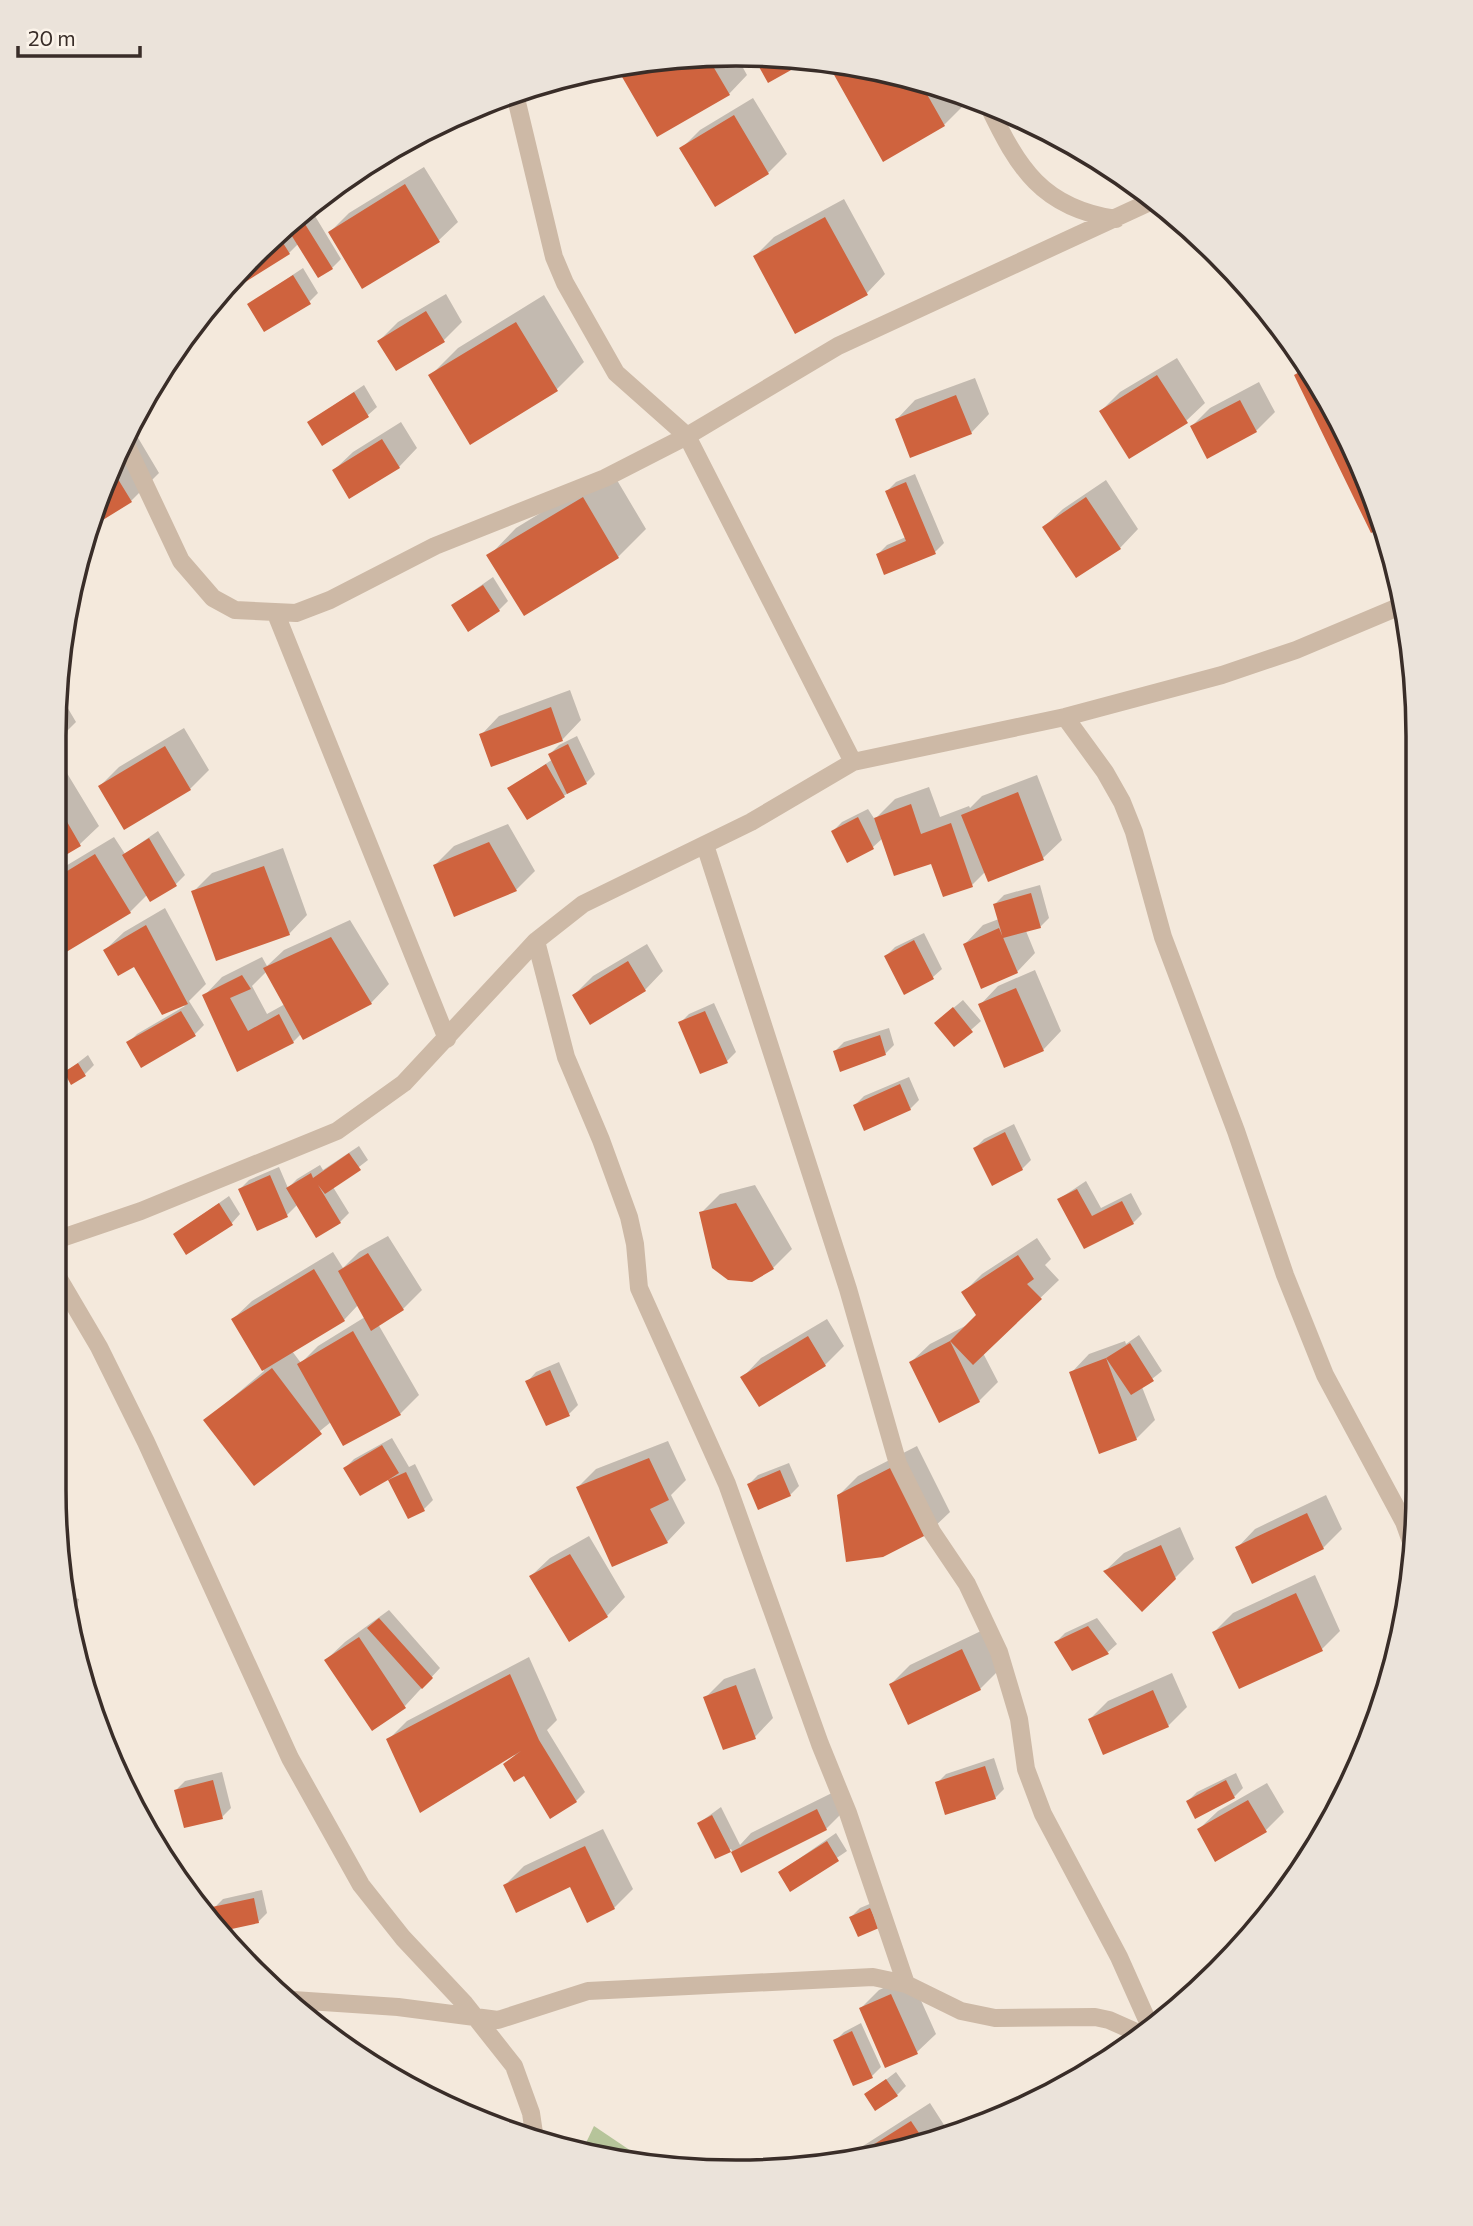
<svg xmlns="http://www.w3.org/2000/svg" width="1473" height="2226" font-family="Commissioner,sans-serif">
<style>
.green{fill:#b6c49a}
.shadow{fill:#0003;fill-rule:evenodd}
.building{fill:#cf633e}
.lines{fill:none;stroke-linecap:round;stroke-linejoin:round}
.minor{stroke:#cdb9a6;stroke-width:18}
.rim{fill:none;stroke:#392d28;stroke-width:3.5}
</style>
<rect width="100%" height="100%" fill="#f4e9dc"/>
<path class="green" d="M594,2126L643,2159L585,2145Z"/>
<path class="shadow" d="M692,56L737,57L747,75L729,94L621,71L624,67Z
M844,64L953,90L963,106L944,125L835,73Z
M753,98L787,154L768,173L682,148L700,130Z
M424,167L458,222L439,240L363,287L330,232L349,213Z
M844,199L885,274L867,293L755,256L774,237Z
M315,216L341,259L332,268L299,243L289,253L240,283L235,276L287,227L291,234Z
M303,268L318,293L309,302L249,304Z
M446,294L462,322L444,340L379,341L398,322Z
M544,295L584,362L556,390L430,376L458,348Z
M1177,358L1205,403L1186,421L1101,411L1120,392Z
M975,378L989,414L971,433L897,419L915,400Z
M1259,382L1275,412L1256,431L1192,426L1210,408Z
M364,385L377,407L368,415L309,422Z
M401,422L417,448L399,467L334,470L353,452Z
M131,426L159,473L131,501L99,520L124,435Z
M611,470L646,529L618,557L524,614L489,556L516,528Z
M915,474L944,543L935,552L878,554L887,545L906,537L887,491L896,482Z
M1106,480L1138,529L1120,548L1044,527L1063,509Z
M493,577L508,601L499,610L453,605Z
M570,690L581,720L563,739L492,765L481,735L499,716Z
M60,695L76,722L60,738Z
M184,728L209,770L190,789L100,786L119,767Z
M577,736L595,774L586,783L527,817L510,788L553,759L550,754L559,745Z
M59,760L99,826L80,844L59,857Z
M1037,775L1062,840L1043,858L986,871L972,885L883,838L873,847L848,860L833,831L842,822L868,809L879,826L876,818L895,799L929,787L940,817L969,806L970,808L982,796Z
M508,824L535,871L516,890L435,865L454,846Z
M158,831L185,875L176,884L148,894L130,912L58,955L59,870L114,837L125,854Z
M283,848L307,915L289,934L193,892L212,873Z
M1040,885L1049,918L1040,927L1026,931L1035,953L1017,972L965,944L983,925L999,919L995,904L1004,895Z
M165,908L206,984L189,1001L204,1025L195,1034L141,1065L128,1043L137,1034L185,1006L135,964L105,950L124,932Z
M350,920L389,984L371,1003L302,1033L293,1042L238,1070L204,996L222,977L262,957L267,966L284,950ZM267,971L285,1004L267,1014L252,986Z
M924,933L942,969L933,977L905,992L886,956L895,947Z
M647,944L663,971L645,990L574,995L593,976Z
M1035,970L1061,1031L1043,1050L980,1005L998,986Z
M963,1000L981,1021L954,1045L945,1015Z
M714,1003L736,1052L727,1061L680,1023L689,1014Z
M889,1028L894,1045L885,1054L835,1051L844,1042Z
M88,1055L94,1065L85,1074L66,1072Z
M909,1077L919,1100L910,1109L855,1105L864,1096Z
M1014,1124L1031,1160L1022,1169L975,1148L984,1139Z
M359,1146L368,1160L333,1187L349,1213L340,1222L298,1204L287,1215L258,1228L240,1189L249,1180L279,1167L288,1188L297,1179L320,1165L323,1170Z
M1086,1181L1101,1208L1131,1193L1142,1214L1133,1223L1085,1247L1059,1199Z
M755,1185L792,1249L773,1268L751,1280L701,1213L720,1194Z
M229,1196L240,1214L232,1223L175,1234Z
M388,1236L422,1290L403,1309L378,1324L419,1395L400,1414L331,1422L254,1484L206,1420L264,1371L233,1319L252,1301L333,1252L343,1268L359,1252ZM358,1305L365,1317L318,1346L301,1363L292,1351L344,1320Z
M1037,1238L1051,1259L1045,1265L1059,1280L983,1353L998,1382L979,1401L911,1362L930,1344L971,1323L979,1315L963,1293L982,1274Z
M827,1319L844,1346L825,1365L743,1377L761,1358Z
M1139,1335L1162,1371L1142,1387L1155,1420L1136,1439L1071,1373L1089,1354L1125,1341L1126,1344Z
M559,1362L578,1405L569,1414L547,1424L528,1381L536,1372Z
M392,1438L409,1467L415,1464L433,1500L424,1509L409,1516L389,1477L345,1468L354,1459Z
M668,1441L686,1480L671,1495L685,1523L667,1542L578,1487L596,1469Z
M917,1446L950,1512L931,1530L839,1495L858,1476Z
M789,1463L799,1486L790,1495L749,1484L758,1475Z
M1326,1495L1342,1529L1323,1548H1237L1255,1529Z
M1180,1527L1194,1559L1175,1578L1105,1571L1124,1553Z
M589,1536L625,1597L607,1616L531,1576L550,1558Z
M1315,1575L1340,1631L1321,1650L1214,1632L1233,1613Z
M72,1597L79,1599L75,1615Z
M389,1610L440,1668L405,1706L326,1660L345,1642Z
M1097,1618L1117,1644L1108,1652L1072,1669L1056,1642L1065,1633Z
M981,1631L999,1670L980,1689L891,1684L910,1665Z
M529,1657L557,1720L547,1730L585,1792L576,1801L505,1765L515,1755L388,1740L407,1721Z
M755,1668L773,1718L755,1737L706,1697L724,1679Z
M1172,1673L1187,1707L1168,1726L1090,1719L1108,1701Z
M994,1758L1004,1789L995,1798L937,1783L946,1774Z
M222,1772L231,1808L222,1817L176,1790L185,1781Z
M1236,1773L1243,1788L1234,1797L1195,1816L1188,1801L1197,1792Z
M1267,1783L1284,1812L1265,1831L1199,1829L1218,1811Z
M836,1791L845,1810L826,1829L742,1871L731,1849L716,1857L699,1823L721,1807L740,1845L751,1833Z
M603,1829L633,1889L614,1908L570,1885H505L524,1866Z
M836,1833L847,1851L791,1889L780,1872Z
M262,1890L267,1913L258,1922L226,1929L217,1919L214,1908L223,1899Z
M879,1900L887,1917H851L860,1908Z
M910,1976L936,2034L917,2052L861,2008L879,1990Z
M861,2023L881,2067L872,2076L835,2041L844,2032Z
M896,2072L906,2086L897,2095H866Z
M930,2103L946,2128L943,2131L870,2159L849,2160L863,2146Z"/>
<path class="building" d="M692,56H707L730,95L657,137L618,70Z
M754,58L809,60L768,83Z
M847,65L920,82L945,126L883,162L833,73Z
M734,115L769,174L715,207L679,148Z
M449,119L409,145L407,142L435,124Z
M405,184L440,242L362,289L328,232Z
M825,217L868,295L795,334L753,256Z
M305,224L333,269L318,278L290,233Z
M278,235L290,254L239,286L234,277Z
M293,275L311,304L264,332L247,304Z
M426,311L445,342L396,371L377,341Z
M516,322L558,391L470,445L428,375Z
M1307,368L1349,435L1383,527L1371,533L1294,375Z
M1157,375L1188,423L1129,459L1099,411Z
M354,392L369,417L322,446L307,422Z
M956,395L972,434L910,458L895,419Z
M1240,400L1257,432L1207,459L1190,426Z
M382,439L400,468L349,499L332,470Z
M113,471L132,502L98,523Z
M906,482L936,554L884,575L876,554L906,541L885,491Z
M583,497L619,558L524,616L486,555Z
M1086,497L1121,549L1076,578L1042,527Z
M483,585L500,611L468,632L451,605Z
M551,707L563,741L491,767L479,734Z
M568,744L587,784L567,794L548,754Z
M165,746L191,790L124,830L98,786Z
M546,764L565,797L527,820L507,788Z
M1018,792L1044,860L988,882L961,815Z
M911,804L921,834L951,823L973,887L943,897L931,864L894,876L874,818Z
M59,808L81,846L59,859Z
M858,817L874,849L847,863L831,831Z
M149,838L177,886L150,902L122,855Z
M489,842L517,891L454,917L433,865Z
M95,854L131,913L58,957L59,876Z
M264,866L290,935L216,961L191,891Z
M1031,893L1041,928L1003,938L993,904Z
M146,925L188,1004L162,1015L134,967L118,976L103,950Z
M999,928L1018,973L981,989L963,944Z
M331,937L372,1004L303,1040L263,968Z
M914,940L934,979L904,995L884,956Z
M628,961L646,991L590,1025L572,995Z
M242,975L251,989L230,998L248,1031L279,1014L294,1043L237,1072L202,995Z
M1016,988L1044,1051L1004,1068L978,1004Z
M953,1007L973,1032L954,1047L934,1023Z
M181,1011L196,1036L141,1068L126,1042Z
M705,1011L728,1063L700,1074L678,1022Z
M880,1035L886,1055L840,1072L833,1051Z
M78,1063L86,1076L71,1085L64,1072Z
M900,1084L911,1110L864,1131L853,1105Z
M1005,1132L1023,1170L992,1186L973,1148Z
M349,1153L361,1170L325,1194L318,1185L341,1223L316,1238L286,1188L311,1173L313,1178Z
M270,1175L288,1217L257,1231L238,1189Z
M1077,1189L1092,1216L1122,1201L1134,1224L1084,1249L1057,1199Z
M219,1203L233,1225L186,1255L173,1234Z
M736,1203L774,1269L752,1282L728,1280L712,1268L699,1212Z
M368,1253L404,1310L371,1331L338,1271Z
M1018,1255L1034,1279L1027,1284L1042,1299L973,1365L950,1341L976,1315L961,1292Z
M314,1269L345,1321L262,1371L231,1319Z
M353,1331L401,1415L343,1446L297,1364Z
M808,1336L826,1366L759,1407L740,1377Z
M950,1341L980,1402L939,1423L909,1362Z
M1130,1343L1154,1381L1131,1395L1106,1358L1137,1440L1099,1454L1069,1372L1106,1358Z
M272,1368L322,1434L254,1486L203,1420Z
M550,1370L570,1416L546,1426L525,1381Z
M382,1445L399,1473L388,1480L406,1472L425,1511L408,1519L388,1480L360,1496L343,1468Z
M649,1458L669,1500L650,1509L668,1543L612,1567L576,1487Z
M898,1464L932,1532L883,1557L846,1562L837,1495Z
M780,1470L791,1496L758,1510L747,1484Z
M1307,1513L1324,1549L1252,1584L1235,1547Z
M1161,1545L1176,1579L1142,1612L1103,1571Z
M570,1554L608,1617L569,1642L529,1576Z
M1296,1593L1323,1651L1239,1689L1212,1632Z
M379,1618L433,1678L422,1689L367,1628Z
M1088,1626L1109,1654L1072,1671L1054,1642Z
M359,1637L406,1708L372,1731L324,1660Z
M962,1649L981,1690L908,1725L889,1684Z
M510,1674L539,1740L577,1802L550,1819L524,1776L514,1782L503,1764L521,1751L420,1813L386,1739Z
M736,1685L756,1739L723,1750L703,1697Z
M1153,1690L1169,1727L1103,1755L1088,1719Z
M985,1766L996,1799L945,1815L935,1782Z
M213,1780L223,1819L184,1828L174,1790Z
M1226,1780L1235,1798L1195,1819L1186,1801Z
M1248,1800L1267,1832L1215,1862L1197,1829Z
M817,1809L827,1830L741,1873L731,1852Z
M712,1815L731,1852L715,1859L697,1823Z
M827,1841L839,1861L790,1892L778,1872Z
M585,1846L615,1909L587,1923L570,1887L516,1913L503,1885Z
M254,1898L259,1923L227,1930L214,1917L212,1907Z
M870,1908L879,1928L858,1937L849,1917Z
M891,1994L918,2054L885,2068L859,2008Z
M852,2031L873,2078L853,2086L833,2040Z
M886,2079L898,2096L875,2111L864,2094Z
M911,2121L923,2139L870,2159L849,2160Z"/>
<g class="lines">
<path class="minor" d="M515,94L554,257L565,283L616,373L687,436L853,762
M988,105C1018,168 1042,208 1116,219
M123,438L181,561L213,598L235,610L296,613L330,600L435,546L605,478L687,436L838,346L1154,200
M276,614L447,1039
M1065,717L1105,772L1122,802L1134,832L1163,937L1236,1131L1285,1275L1325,1375L1404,1522L1413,1547
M705,845L848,1289L898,1464L932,1532L967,1584L999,1652L1019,1719L1026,1769L1043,1814L1119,1957L1152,2031
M536,941L566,1057L601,1140L629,1217L635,1244L639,1288L727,1484L820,1744L848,1813L906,1984
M56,1240L141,1211L337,1131L404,1083L536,941L583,904L751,822L853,762L1065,717L1222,675L1296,650L1403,605
M56,1274L99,1347L146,1442L290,1758L361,1885L403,1938L465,2004L514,2066L531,2113L534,2133
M293,2000L398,2007L498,2020L588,1991L873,1977L906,1984L961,2011L995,2018L1095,2017L1109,2020L1145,2036"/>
</g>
<path d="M0 0H1473V2226H0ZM736 66H736A670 670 0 0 1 1406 736V1490A670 670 0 0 1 736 2160H736A670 670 0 0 1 66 1490V736A670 670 0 0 1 736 66Z" fill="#ebe3da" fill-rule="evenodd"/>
<path class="rim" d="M736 66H736A670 670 0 0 1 1406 736V1490A670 670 0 0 1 736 2160H736A670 670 0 0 1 66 1490V736A670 670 0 0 1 736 66Z"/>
<path d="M18 46v10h122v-10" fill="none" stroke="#392d28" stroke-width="3.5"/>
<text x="28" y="46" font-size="21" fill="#392d28" stroke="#fbf3e9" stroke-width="5" paint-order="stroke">20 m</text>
</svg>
